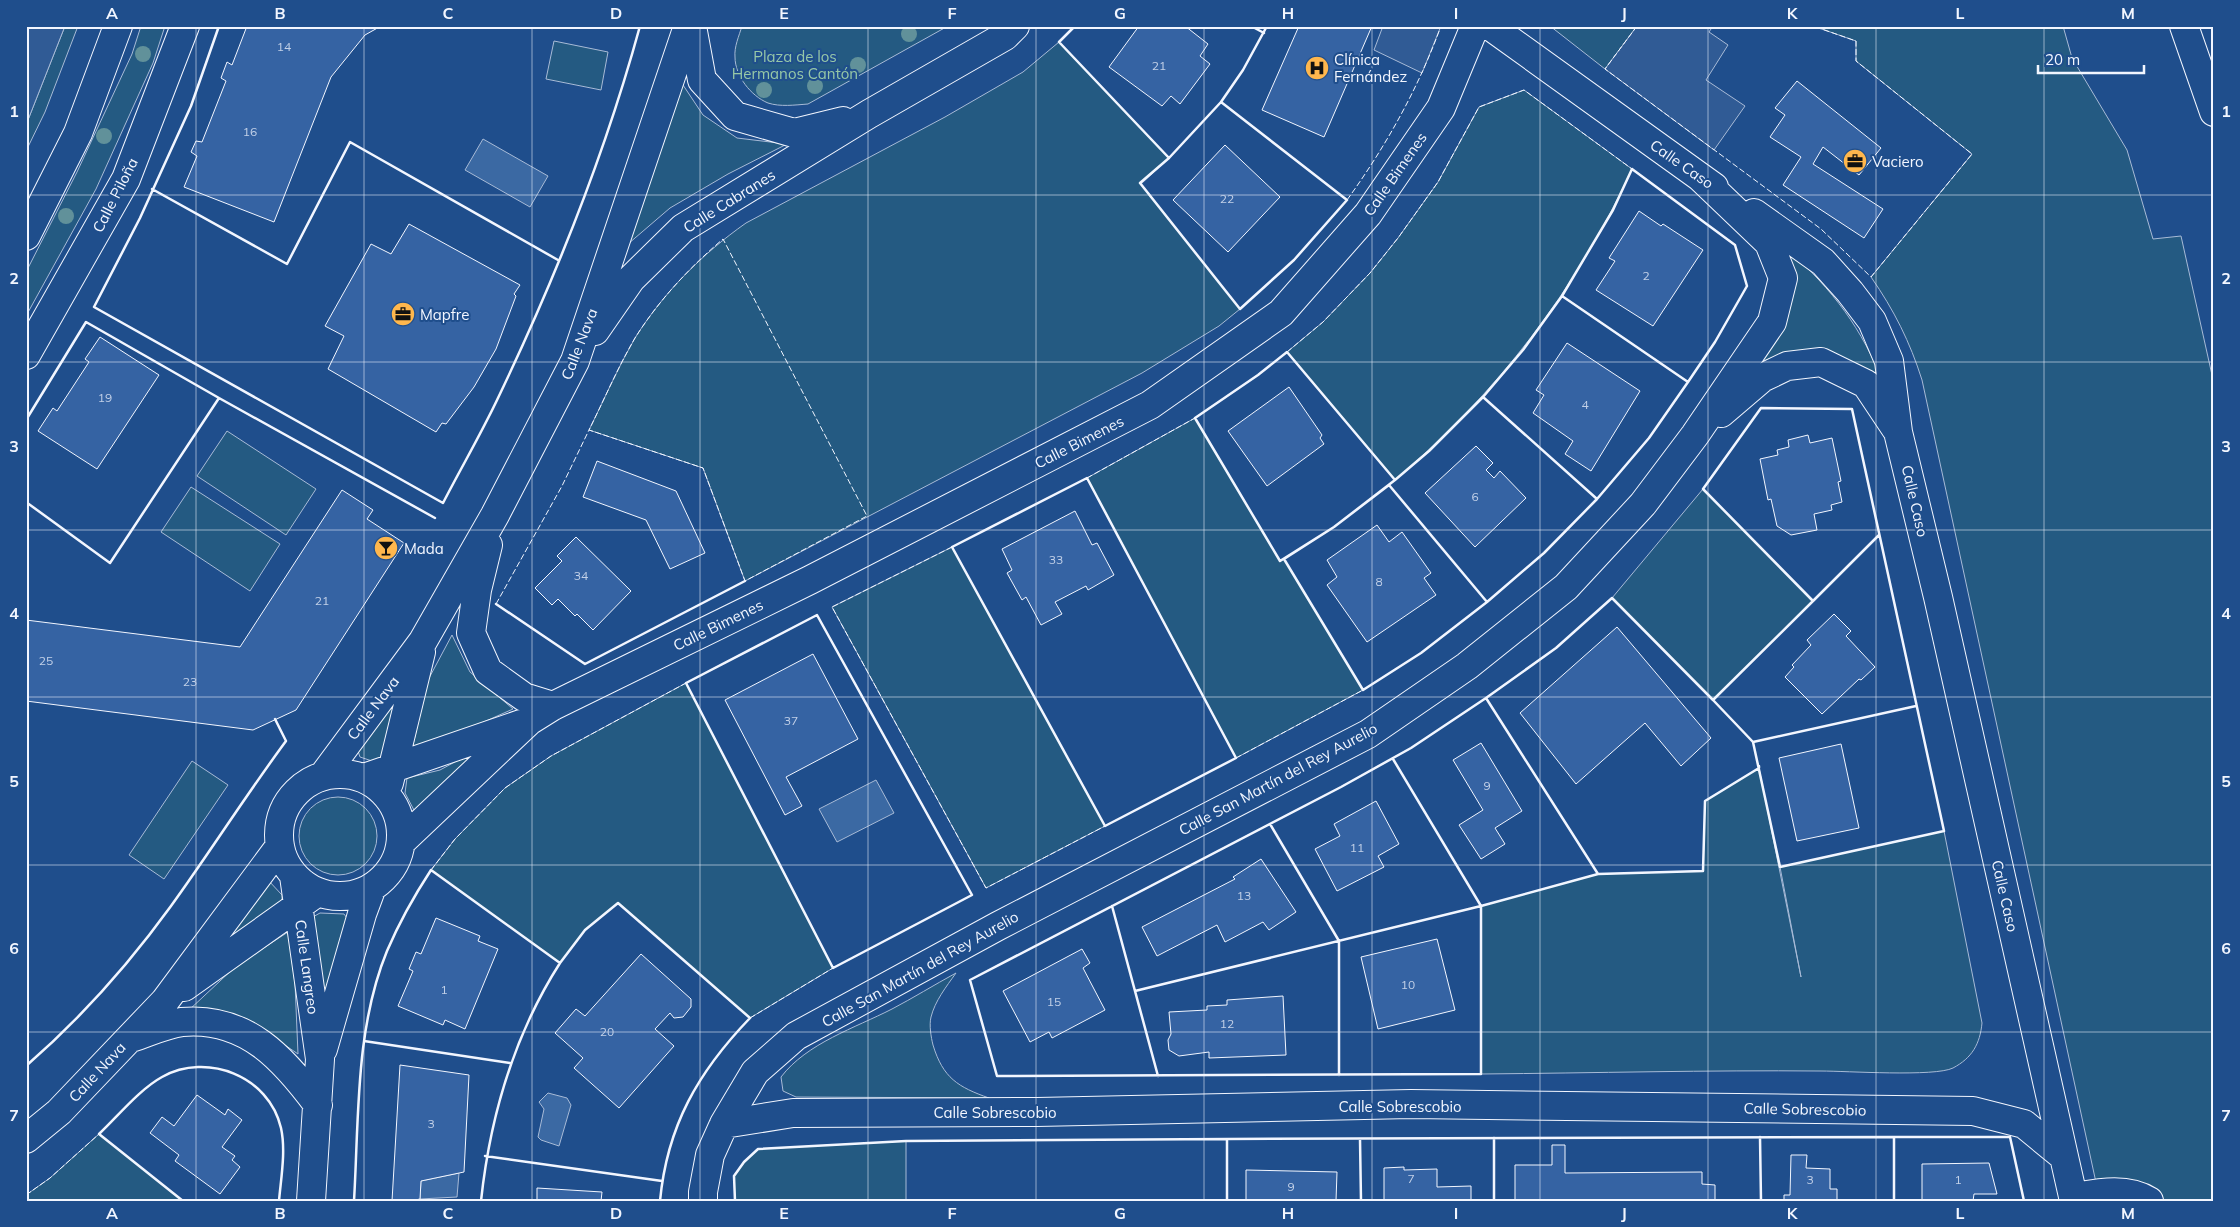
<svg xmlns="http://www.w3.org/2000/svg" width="2240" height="1227" font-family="Mulish,sans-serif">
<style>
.green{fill:#245a82;stroke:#a8bbd7}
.parking{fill:#305b95;stroke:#a8bbd7}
.water{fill:#3b69a3;stroke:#a8bbd7}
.building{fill:#3563a3;stroke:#f2f6ff}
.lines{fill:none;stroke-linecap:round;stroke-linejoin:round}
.minor-casing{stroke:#f2f6ff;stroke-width:30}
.highway-casing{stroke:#f2f6ff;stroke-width:30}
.minor{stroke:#1f4e8c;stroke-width:28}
.highway{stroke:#1f4e8c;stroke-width:28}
.fence{stroke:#f2f6ff;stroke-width:1;stroke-dasharray:6 2.5;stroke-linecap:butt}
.wall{stroke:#f2f6ff;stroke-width:2.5}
.tree{fill:#61919a}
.grid{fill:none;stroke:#f2f6ff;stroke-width:1;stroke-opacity:0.55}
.labels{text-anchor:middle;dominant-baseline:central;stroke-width:4;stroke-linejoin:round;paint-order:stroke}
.number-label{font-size:12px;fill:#c3d1e8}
.park-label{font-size:15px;fill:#97c8a6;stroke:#1f4e8c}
.poi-label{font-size:15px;fill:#f2f6ff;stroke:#1f4e8c;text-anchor:start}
.street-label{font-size:15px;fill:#f2f6ff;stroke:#1f4e8c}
.neatline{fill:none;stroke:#f2f6ff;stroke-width:2}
.grid-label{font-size:16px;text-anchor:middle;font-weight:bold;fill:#f2f6ff}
</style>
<rect width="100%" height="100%" fill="#1f4e8c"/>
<path class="green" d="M65,26H78L45,112L26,151V125Z
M141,26H165L153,63L96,189L26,316V272L77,172L132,54Z
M742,26H948L808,104C795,105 780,107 768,103C751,96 735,76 735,57C734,47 739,36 742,26Z
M1550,26H1637L1605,69Z
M1813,26H2063L2072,58L2127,150L2153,239L2181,236L2214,384V1201H2100L1922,380C1910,342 1894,310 1871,277L1972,154L1856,61V41Z
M554,41L608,52L601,90L546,79Z
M1059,42L1169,158L1141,184L1240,309L1219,326L1142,373L745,581L703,468L589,430C604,400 618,367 635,338C664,292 702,254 746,223L945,117L1023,72Z
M681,82L703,115L737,138L787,144L728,174L670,208L628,244Z
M1524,90L1632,169C1575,292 1498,392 1395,480L1287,352L1323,322L1370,273L1398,238L1438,182L1479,107Z
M1788,250C1833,290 1862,328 1884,385C1841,347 1807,340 1755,365L1791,264Z
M1195,418L1280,561L1284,559L1363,690L1236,758L1087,478Z
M227,431L316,489L286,535L197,476Z
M191,487L280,544L250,591L161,532Z
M1703,489L1813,601L1713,700L1612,598Z
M952,547L1105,826L986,888L832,607Z
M452,635L470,672L513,709L432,745L412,749L428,680Z
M686,683L833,968L750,1018L618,903L585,930L560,963L431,870L455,839L505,788L551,756Z
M402,686L383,759L375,762L360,757L358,751Z
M488,744L415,812L405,793L407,778L440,770Z
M192,761L228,785L164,879L129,855Z
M1759,768L1801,977L1780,867L1944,831L1982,1023C1980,1044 1972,1058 1953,1068C1935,1077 1846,1071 1821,1071C1708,1070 1594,1073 1481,1074V906L1598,874L1703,871L1705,801Z
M299 836a39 39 0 1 1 78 0a39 39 0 1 1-78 0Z
M268,880L282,895V905L198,967Z
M320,913L344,914L349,921L324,1015L311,918Z
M288,932L295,983L298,1054L247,1019L188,1011L236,966Z
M956,973C946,987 935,1001 931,1017C929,1025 931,1037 933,1045C943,1078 958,1087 989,1098L796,1097L783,1091L781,1077C807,1043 855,1028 892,1009C913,998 934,985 956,973Z
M99,1134L183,1201H26V1195L50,1178Z
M906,1141V1201H735L734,1176L744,1162L758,1149Z"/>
<path class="parking" d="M26,26H65L26,125Z
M1383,26H1441L1422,73L1374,50Z
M1637,26H1713L1709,32L1728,45L1706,80L1745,106L1714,150L1605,69Z"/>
<path class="water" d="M483,139L548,176L530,207L465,170Z
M876,780L894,813L837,842L819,809Z
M548,1093L567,1098L571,1105L559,1146L541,1140L538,1137L544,1109L539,1102Z
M459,1173L457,1197L420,1199L421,1181Z"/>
<path class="building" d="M247,26H381L365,35L331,77L274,222L184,187L197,156L191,152L196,141L202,142L226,81L221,78L227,62L232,65Z
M1139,26H1185L1208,44L1200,56L1210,64L1180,104L1171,96L1162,106L1109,67Z
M1299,26H1372L1324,137L1262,110Z
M1797,81L1881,148L1859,175L1823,147L1813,164L1883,209L1864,238L1783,185L1801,157L1770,137L1785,115L1775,108Z
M1225,145L1280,197L1228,252L1173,200Z
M1639,211L1661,226L1663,224L1703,250L1653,326L1596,290L1615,261L1609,258Z
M409,224L520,285L514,294L516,296L496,349L474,387L446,424L442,423L436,432L328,369L344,336L325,326L371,244L391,254Z
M100,337L159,375L97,469L38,431L53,408L57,411L89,362L85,359Z
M1567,343L1640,391L1591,471L1565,454L1573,441L1533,413L1544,395L1536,390Z
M1289,387L1322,435L1320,438L1324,444L1267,486L1228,431Z
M1808,435L1810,443L1832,438L1841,481L1838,482L1842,502L1831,505L1832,510L1814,514L1817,530L1791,535L1777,526L1771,499L1768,500L1760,459L1778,455L1777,450L1789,447L1788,440Z
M1476,446L1493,463L1486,470L1494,478L1500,471L1526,498L1475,547L1425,493Z
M597,461L676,491L705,553L670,569L646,520L583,497Z
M342,490L373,510L367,519L404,543L296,710L253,730L26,701V620L240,647Z
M1075,511L1092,545L1097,543L1114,575L1088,590L1086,586L1055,602L1062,614L1041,625L1026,597L1022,600L1007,573L1012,570L1002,549Z
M1377,525L1389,542L1402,532L1431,573L1424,578L1436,595L1367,642L1327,585L1337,577L1327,560Z
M576,537L631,591L593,630L577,614L575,616L558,599L552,605L535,588L562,561L557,556Z
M1834,614L1851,631L1846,636L1875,667L1861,680L1859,679L1822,714L1785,677L1794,667L1792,665L1811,645L1807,640Z
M1617,627L1711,738L1681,766L1645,723L1576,784L1520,713Z
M813,654L858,739L786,777L802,806L785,815L725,700Z
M1481,743L1522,811L1495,828L1505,844L1481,859L1459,825L1483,810L1453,760Z
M1841,744L1859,828L1797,841L1779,758Z
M1376,801L1399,844L1378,856L1384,867L1337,891L1315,849L1340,836L1334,824Z
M1261,859L1296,912L1269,930L1263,922L1225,942L1217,925L1157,956L1142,927L1235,879L1233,877Z
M436,918L480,936L478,941L498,949L465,1029L445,1020L443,1025L398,1006L413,971L409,969L416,952L421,954Z
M1437,939L1455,1010L1378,1029L1361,957Z
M1082,949L1090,963L1083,968L1105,1010L1052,1038L1049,1032L1030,1042L1003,991Z
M641,954L691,999V1007L683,1017L674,1018L670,1013L655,1029L674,1046L619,1108L574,1068L583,1058L555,1033L576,1009L585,1016Z
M1283,996L1286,1055L1209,1058V1052L1179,1056L1169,1050L1168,1040L1171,1034L1169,1012L1207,1010V1006L1227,1005V1000Z
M400,1065L469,1075L464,1172L421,1181L420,1199L410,1201H392Z
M197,1095L225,1115L228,1109L242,1120L222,1147L235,1156L232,1160L240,1167L220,1194L175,1161L179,1155L150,1133L162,1117L174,1126Z
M1552,1145H1565V1173L1702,1172V1184L1715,1185V1201H1515V1165H1552Z
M1791,1155H1807L1806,1168L1830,1169V1189H1837V1201H1784V1195H1790Z
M1989,1163L1997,1194H1974L1973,1201H1922V1164Z
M1404,1167V1170L1437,1169V1187L1471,1186V1201H1384V1168Z
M1246,1170L1337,1172L1336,1201H1246Z
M537,1188L602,1192L601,1201H537Z"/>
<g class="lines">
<g class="minor-casing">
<path id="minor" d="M692,26L702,80L735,116L794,133L843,121
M1490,26L1714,187
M1754,213L1823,262L1850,292L1872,321L1889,361L1898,432L1938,597L2074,1201
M26,236L78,133L118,26
M595,331L631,279L683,228L869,114L1005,36L1015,26
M26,355L126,179L185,26
M1721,413L1762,378L1787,366L1821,362L1866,384L1896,429
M488,545L477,590L471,633L488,671L524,697L553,706
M279 835a61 61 0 1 1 122 0a61 61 0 1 1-122 0Z
M323,776L423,641L495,515L575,361L688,26
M364,778L521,724
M389,783L421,652
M401,842L529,721L553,706L810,580L1150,405L1281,313L1368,214L1441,108L1475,26
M294,876L320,1059L311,1201
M184,987L312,896
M131,1038C147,1033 165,1024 182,1022C246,1016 284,1059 318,1105
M323,1049L362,914L372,887
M724,1124L793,1113L1037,1112L1411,1104L1973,1111L2024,1124L2063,1156
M26,1139L59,1112L165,1001L280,846
M2074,1197C2098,1193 2127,1187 2149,1201
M703,1201V1192L710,1155L724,1124L755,1072L796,1036L998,926L1368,734L1467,666L1566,587L1643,504L1695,435L1772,322L1783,278L1769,243L1700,177"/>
</g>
<g class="highway-casing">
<path id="highway" d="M2184,26L2214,112"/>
</g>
<use href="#minor" class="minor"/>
<use href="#highway" class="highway"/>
<path class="fence" d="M1637,26L1605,69L1821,229L1871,277L1972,154L1856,61V41L1813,26
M1347,200C1386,146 1418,89 1441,26
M1287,352L1323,322L1370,273L1398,238L1438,182L1479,107L1524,90L1632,169
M1087,478L1195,418
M952,547L832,607L986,888L1105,826
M496,604L562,486L589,430L703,468L745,581L867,516L723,239C689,268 659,300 635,338C618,367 604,400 589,430
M1236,758L1363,690
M431,870L455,839L505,788L551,756L686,683
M750,1018L833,968
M26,1195L50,1178L99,1134"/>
<path class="wall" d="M219,26L191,106L140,218L94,307L443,503C461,468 481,434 498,398C555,279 605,154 640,26
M1075,26L1059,42L1169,158L1140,183L1240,309L1294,260L1347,200L1221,102L1243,70L1267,26
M1251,26L1264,33
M1169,158L1221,102
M152,189L287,264L350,142L558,260
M1562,296L1613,210L1632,169L1735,245L1747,286L1715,342L1688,382
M1287,352L1395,480L1334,527L1280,561L1195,418L1258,375Z
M1483,397L1523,350L1562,296L1688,382L1649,438L1597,499
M219,398L435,518
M1761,408L1852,409L1944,831L1780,867L1753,742L1713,700L1813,601L1703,489Z
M26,420L86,322L219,398L110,563L26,502
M1087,478L1236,758L1105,826L952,547Z
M1395,480L1429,451L1483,397L1597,499L1544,553L1487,602
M1389,485L1487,602L1421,653L1363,690L1284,559L1334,527Z
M1813,601L1879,535
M496,604L585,664L745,581
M817,615L972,895L833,968L686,683Z
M1486,698L1598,874L1481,906V1074L997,1076L970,980L1341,787L1411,748Z
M1486,698L1556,648L1612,598L1713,700
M1753,742L1916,706
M1270,824L1339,941V1075
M1598,874L1703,871L1705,801L1759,768V766
M1112,906L1158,1076
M1135,991L1481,906L1393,759
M364,1041L510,1063
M26,1066C80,1019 129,964 171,906C210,852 246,795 286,741L275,719
M1760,1137L1761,1201
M1494,1138V1201
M1360,1139L1361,1201
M485,1156L662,1181
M183,1201L99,1134C118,1116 140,1089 162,1077C207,1052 269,1076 281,1128C286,1151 281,1178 279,1201
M354,1201C359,1118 355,1029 387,951C399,923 414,896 431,870L560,963L585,930L618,903L750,1018C698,1072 667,1126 660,1201
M481,1201C490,1117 514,1035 560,963
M735,1201L734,1176L744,1162L758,1149L906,1141L1227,1139
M1227,1201V1139L1894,1137
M1894,1201V1137H2010L2024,1201"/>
</g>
<g class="tree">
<circle cx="909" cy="34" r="8"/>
<circle cx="143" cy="54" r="8"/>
<circle cx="858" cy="65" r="8"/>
<circle cx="815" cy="86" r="8"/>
<circle cx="764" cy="90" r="8"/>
<circle cx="104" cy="136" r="8"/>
<circle cx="66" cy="216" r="8"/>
</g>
<path class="grid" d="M196,26V1201M364,26V1201M532,26V1201M700,26V1201M868,26V1201M1036,26V1201M1204,26V1201M1372,26V1201M1540,26V1201M1708,26V1201M1876,26V1201M2044,26V1201M26,195H2214M26,362H2214M26,530H2214M26,697H2214M26,865H2214M26,1032H2214"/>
<defs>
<g id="hospital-disc" transform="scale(1.25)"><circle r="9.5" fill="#ffb74d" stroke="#1f4e8c"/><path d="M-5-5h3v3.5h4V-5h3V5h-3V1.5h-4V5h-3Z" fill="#111"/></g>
<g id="office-disc" transform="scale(1.25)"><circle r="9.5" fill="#ffb74d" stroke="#1f4e8c"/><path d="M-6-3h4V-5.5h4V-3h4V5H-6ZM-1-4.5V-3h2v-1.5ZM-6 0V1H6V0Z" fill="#111"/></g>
<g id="bar-disc" transform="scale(1.25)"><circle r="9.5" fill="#ffb74d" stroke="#1f4e8c"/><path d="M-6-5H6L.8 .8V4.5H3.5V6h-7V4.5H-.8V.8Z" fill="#111"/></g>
</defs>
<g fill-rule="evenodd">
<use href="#hospital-disc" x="1317" y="68"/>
<use href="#office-disc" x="1855" y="161"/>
<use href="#office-disc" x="403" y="314"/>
<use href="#bar-disc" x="386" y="548"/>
</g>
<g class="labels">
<g class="number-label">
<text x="284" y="46">14</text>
<text x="1159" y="65">21</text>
<text x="250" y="131">16</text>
<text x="1227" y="198">22</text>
<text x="1646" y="275">2</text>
<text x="105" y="397">19</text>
<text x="1585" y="404">4</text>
<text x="1475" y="496">6</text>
<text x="1056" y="559">33</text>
<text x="581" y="575">34</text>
<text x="1379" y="581">8</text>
<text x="322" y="600">21</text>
<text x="46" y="660">25</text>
<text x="190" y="681">23</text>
<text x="791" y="720">37</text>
<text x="1487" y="785">9</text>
<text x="1357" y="847">11</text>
<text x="1244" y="895">13</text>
<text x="1408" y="984">10</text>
<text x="444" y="989">1</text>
<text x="1054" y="1001">15</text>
<text x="1227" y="1023">12</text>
<text x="607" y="1031">20</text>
<text x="431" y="1123">3</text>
<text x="1411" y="1178">7</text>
<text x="1810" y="1179">3</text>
<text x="1958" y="1179">1</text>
<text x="1291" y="1186">9</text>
</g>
<g class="park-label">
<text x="795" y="56">Plaza de los<tspan x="795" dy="17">Hermanos Cantón</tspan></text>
</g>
<g class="poi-label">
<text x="1334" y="59">Clínica<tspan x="1334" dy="17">Fernández</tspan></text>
<text x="1872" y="161">Vaciero</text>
<text x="420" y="314">Mapfre</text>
<text x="404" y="548">Mada</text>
</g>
<g class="street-label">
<text transform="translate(1682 164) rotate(35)">Calle Caso</text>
<text transform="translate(1395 174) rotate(-55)">Calle Bimenes</text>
<text transform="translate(115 195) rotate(-63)">Calle Piloña</text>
<text transform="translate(729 201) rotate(-32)">Calle Cabranes</text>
<text transform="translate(579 344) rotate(-69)">Calle Nava</text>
<text transform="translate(1079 442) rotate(-27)">Calle Bimenes</text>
<text transform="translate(1915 501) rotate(77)">Calle Caso</text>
<text transform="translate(718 625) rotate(-26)">Calle Bimenes</text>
<text transform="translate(373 708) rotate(-53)">Calle Nava</text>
<text transform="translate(1278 779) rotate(-28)">Calle San Martín del Rey Aurelio</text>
<text transform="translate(2005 896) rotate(77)">Calle Caso</text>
<text transform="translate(307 967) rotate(82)">Calle Langreo</text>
<text transform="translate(920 969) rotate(-29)">Calle San Martín del Rey Aurelio</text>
<text transform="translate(97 1072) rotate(-47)">Calle Nava</text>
<text x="1400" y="1106">Calle Sobrescobio</text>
<text transform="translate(1805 1109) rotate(1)">Calle Sobrescobio</text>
<text x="995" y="1112">Calle Sobrescobio</text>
</g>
</g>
<rect width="2240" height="1227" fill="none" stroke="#1f4e8c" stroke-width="55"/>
<path d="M2038 65v8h106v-8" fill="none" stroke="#f2f6ff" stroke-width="2.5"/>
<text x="2045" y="65" font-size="15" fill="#f2f6ff" stroke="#1f4e8c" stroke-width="4" paint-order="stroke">20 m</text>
<rect x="28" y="28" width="2184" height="1172" class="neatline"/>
<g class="grid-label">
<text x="112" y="19">A</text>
<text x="280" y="19">B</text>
<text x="448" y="19">C</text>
<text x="616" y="19">D</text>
<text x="784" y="19">E</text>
<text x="952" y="19">F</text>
<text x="1120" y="19">G</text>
<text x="1288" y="19">H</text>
<text x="1456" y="19">I</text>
<text x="1624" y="19">J</text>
<text x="1792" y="19">K</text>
<text x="1960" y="19">L</text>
<text x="2128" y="19">M</text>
<text x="14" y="117">1</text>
<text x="2226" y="117">1</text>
<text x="14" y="284">2</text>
<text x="2226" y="284">2</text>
<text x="14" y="452">3</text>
<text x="2226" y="452">3</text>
<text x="14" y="619">4</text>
<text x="2226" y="619">4</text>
<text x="14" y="787">5</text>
<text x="2226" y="787">5</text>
<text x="14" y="954">6</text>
<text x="2226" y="954">6</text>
<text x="14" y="1121">7</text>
<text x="2226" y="1121">7</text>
<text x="112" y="1219">A</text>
<text x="280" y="1219">B</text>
<text x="448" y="1219">C</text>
<text x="616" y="1219">D</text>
<text x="784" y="1219">E</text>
<text x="952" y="1219">F</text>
<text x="1120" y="1219">G</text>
<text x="1288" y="1219">H</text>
<text x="1456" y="1219">I</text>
<text x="1624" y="1219">J</text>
<text x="1792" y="1219">K</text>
<text x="1960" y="1219">L</text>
<text x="2128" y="1219">M</text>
</g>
</svg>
